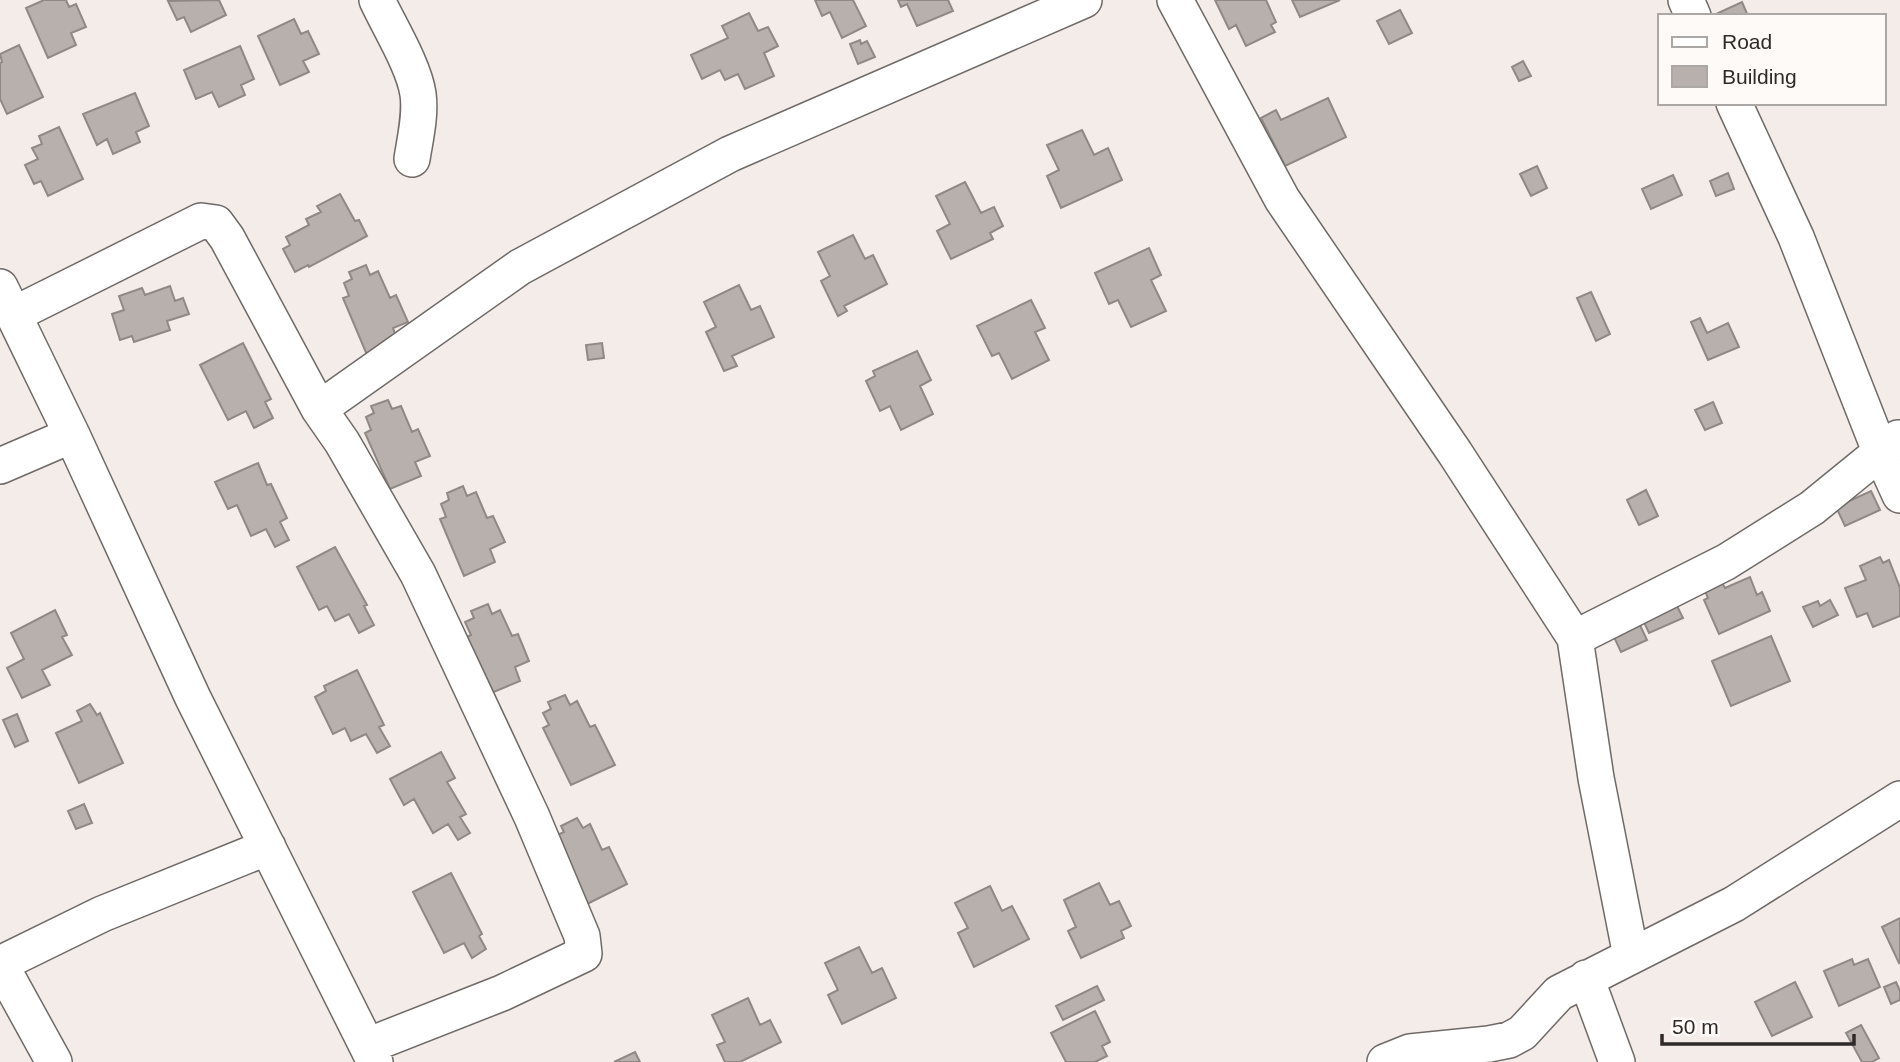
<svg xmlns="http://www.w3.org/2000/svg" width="1900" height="1062" font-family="Arial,sans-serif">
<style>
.building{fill:#b7b0ad;stroke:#8f8986;stroke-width:2}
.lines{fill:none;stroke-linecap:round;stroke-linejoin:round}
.minor-casing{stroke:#6f6a67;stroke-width:38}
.minor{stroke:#fff;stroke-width:35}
</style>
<rect width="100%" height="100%" fill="#f3ece9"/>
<path class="building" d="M44,0H66L69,7L76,4L86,27L71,33L76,45L48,58L26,8Z
M219,0L226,15L191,32L184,17L177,20L168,1Z
M815,0H853L866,26L842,38L830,12L822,16Z
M898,0H948L953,11L917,26L907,4L901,7Z
M1215,0H1266L1276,22L1271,25L1275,32L1246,46L1236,25L1229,29Z
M1292,0H1340L1300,17Z
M1742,2L1748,16H1717L1716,14Z
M1400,10L1412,33L1389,44L1377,21Z
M749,13L758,31L768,27L778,46L764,53L774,76L745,89L738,74L725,80L720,70L702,79L691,55L728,38L722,26Z
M294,19L301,34L308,31L319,54L303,61L309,72L280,85L258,36Z
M860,40L861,44L867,41L875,57L858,64L850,44Z
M19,45L43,97L7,114L0,99V63L2,62L0,54Z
M240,46L254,79L241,85L245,95L219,107L212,92L196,99L184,70Z
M1523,61L1531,76L1519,81L1512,67Z
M135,93L149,126L136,132L140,142L113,154L107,139L97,145L83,114Z
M1328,98L1346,137L1285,166L1261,118L1276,110L1281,120Z
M59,127L83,179L48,196L41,181L34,184L25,165L38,159L32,148L42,144L39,136Z
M1082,130L1094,155L1108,148L1122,180L1061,208L1047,176L1059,170L1047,145Z
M1537,166L1547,188L1531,196L1520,174Z
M1728,173L1734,189L1716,196L1710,181Z
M1673,175L1682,195L1651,209L1642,189Z
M965,182L981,213L994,207L1003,226L990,233L993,239L951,259L937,231L950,224L936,196Z
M340,194L355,221L359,220L367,236L309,267L308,265L295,272L283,249L290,245L286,237L309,225L306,219L321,212L317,206Z
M853,235L865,259L873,255L887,284L844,306L847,311L838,316L821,281L830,276L818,252Z
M1149,248L1161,275L1151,280L1166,311L1131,327L1118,300L1109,304L1095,273Z
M366,265L370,275L378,271L390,298L396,295L408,322L393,328L398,342L367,355L343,298L349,296L344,283L352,279L349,272Z
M739,285L751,310L760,306L774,337L732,356L737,366L724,371L706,332L716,327L704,302Z
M170,286L175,301L183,298L189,314L167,321L170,330L134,342L132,336L120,340L112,314L124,310L119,296L142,288L145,295Z
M1591,292L1610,334L1596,341L1577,298Z
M1031,300L1045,328L1035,332L1049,360L1012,379L999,353L992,356L977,326Z
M1700,318L1707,333L1728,323L1739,347L1708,360L1691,322Z
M243,343L271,399L265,402L273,418L254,428L246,411L228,420L200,365Z
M602,343L604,358L588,360L586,345Z
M917,351L931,380L920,386L933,414L901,430L890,406L880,411L866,381L875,376L873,371Z
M388,400L392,409L401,406L412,432L418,429L430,456L415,462L421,476L390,489L365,433L371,430L366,417L374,413L371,406Z
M1713,402L1722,423L1705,430L1695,410Z
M258,463L267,485L271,484L287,518L280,522L289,540L275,547L266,529L251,536L237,505L228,509L215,482Z
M463,486L467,496L476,492L487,518L493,516L505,542L490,549L495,562L464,576L440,519L446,517L441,504L449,500L447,493Z
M1646,490L1658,516L1639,525L1627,500Z
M1871,491L1880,510L1845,526L1836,507Z
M335,547L367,605L364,606L374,625L359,633L349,614L335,621L327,606L319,610L297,567Z
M1880,557L1883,563L1889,560L1900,588V616L1873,627L1867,613L1857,617L1845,588L1866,580L1860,566Z
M1750,577L1757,595L1762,592L1770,611L1719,634L1704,600L1708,598L1704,589L1721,581L1725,588Z
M1830,600L1838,615L1813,627L1803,607L1818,601L1820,606Z
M1675,602L1683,618L1649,633L1642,618Z
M488,604L492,614L500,610L512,636L518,634L529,661L515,667L520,681L489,694L465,638L471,635L465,622L474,618L471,611Z
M55,610L67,635L62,637L72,655L42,670L50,685L22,698L7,668L24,659L11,633Z
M1640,625L1647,640L1621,652L1614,637Z
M1771,636L1790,681L1731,706L1712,661Z
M357,670L384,725L379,727L390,746L377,753L366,734L351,741L345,728L333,734L315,697L326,691L324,686Z
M565,695L570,705L577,701L590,727L595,725L615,765L571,785L543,728L549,725L543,713L551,709L548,702Z
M90,704L97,715L100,713L123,763L79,783L56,733L82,721L77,711Z
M17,714L28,741L15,747L3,720Z
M441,752L455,778L447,782L466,814L460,817L470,833L458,840L448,824L433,833L414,799L404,805L390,779Z
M84,804L92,823L76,829L68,811Z
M577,818L583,828L590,824L602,850L609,847L627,884L583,906L555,836L564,832L561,826Z
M451,873L482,934L479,936L486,949L472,958L464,943L444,953L413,892Z
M1099,883L1110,905L1119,901L1131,926L1121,931L1124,938L1081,958L1068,931L1076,927L1064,900Z
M990,886L1002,911L1012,906L1029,939L974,967L958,933L968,928L955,903Z
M1900,918V962L1899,963L1882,927Z
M859,947L872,973L882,968L896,998L842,1024L828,995L838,990L825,963Z
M1852,959L1854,965L1868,959L1880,987L1839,1006L1824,971Z
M1795,982L1812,1017L1772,1036L1755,1002Z
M1896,982L1900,991V1000L1891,1004L1884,987Z
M1097,986L1104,1000L1063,1020L1056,1006Z
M748,998L760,1025L770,1020L781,1042L740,1062H725L717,1045L725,1042L712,1015Z
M1095,1011L1110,1042L1102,1046L1107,1056L1095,1062H1066L1051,1033Z
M1861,1025L1879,1058L1872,1062H1862L1846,1033Z
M635,1052L640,1062H614Z"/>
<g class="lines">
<g class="minor-casing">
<path id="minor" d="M377,0C389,26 414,66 418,94C421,115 415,139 412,159
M1175,0L1282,199L1455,453L1575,638L1596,778L1631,956
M1686,0L1693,16
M1734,103L1796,237L1880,451L1900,495
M0,287L72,435L193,698L375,1062
M13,315L201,221L216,223L227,238L319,409L342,442L418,574L532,817L582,936L584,954L502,993L367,1046
M319,409L520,267L730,154L1084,0
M0,466L72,435
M1575,638L1726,562L1812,508L1898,438
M0,964L102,914L268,847
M0,964L54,1062
M1586,978L1617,1062
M1385,1062L1410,1052L1489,1044L1509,1040L1522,1033L1559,993L1734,904L1900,799"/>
</g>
<use href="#minor" class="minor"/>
</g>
<rect x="1658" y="14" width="228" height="91" fill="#fefaf8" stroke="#aaa7a5" stroke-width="2"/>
<rect x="1672" y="37" width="35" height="10" fill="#ffffff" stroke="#aaa7a5" stroke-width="2"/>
<text x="1722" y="49" font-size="21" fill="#2d2a29">Road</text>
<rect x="1672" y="66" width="35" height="21" fill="#b7b0ad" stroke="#aaa7a5" stroke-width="2"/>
<text x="1722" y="84" font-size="21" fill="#2d2a29">Building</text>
<path d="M1662 1034v10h192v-10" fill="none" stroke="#2d2a29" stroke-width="3.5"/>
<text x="1672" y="1034" font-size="21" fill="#2d2a29" stroke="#fefaf8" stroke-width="5" paint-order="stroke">50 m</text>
</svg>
